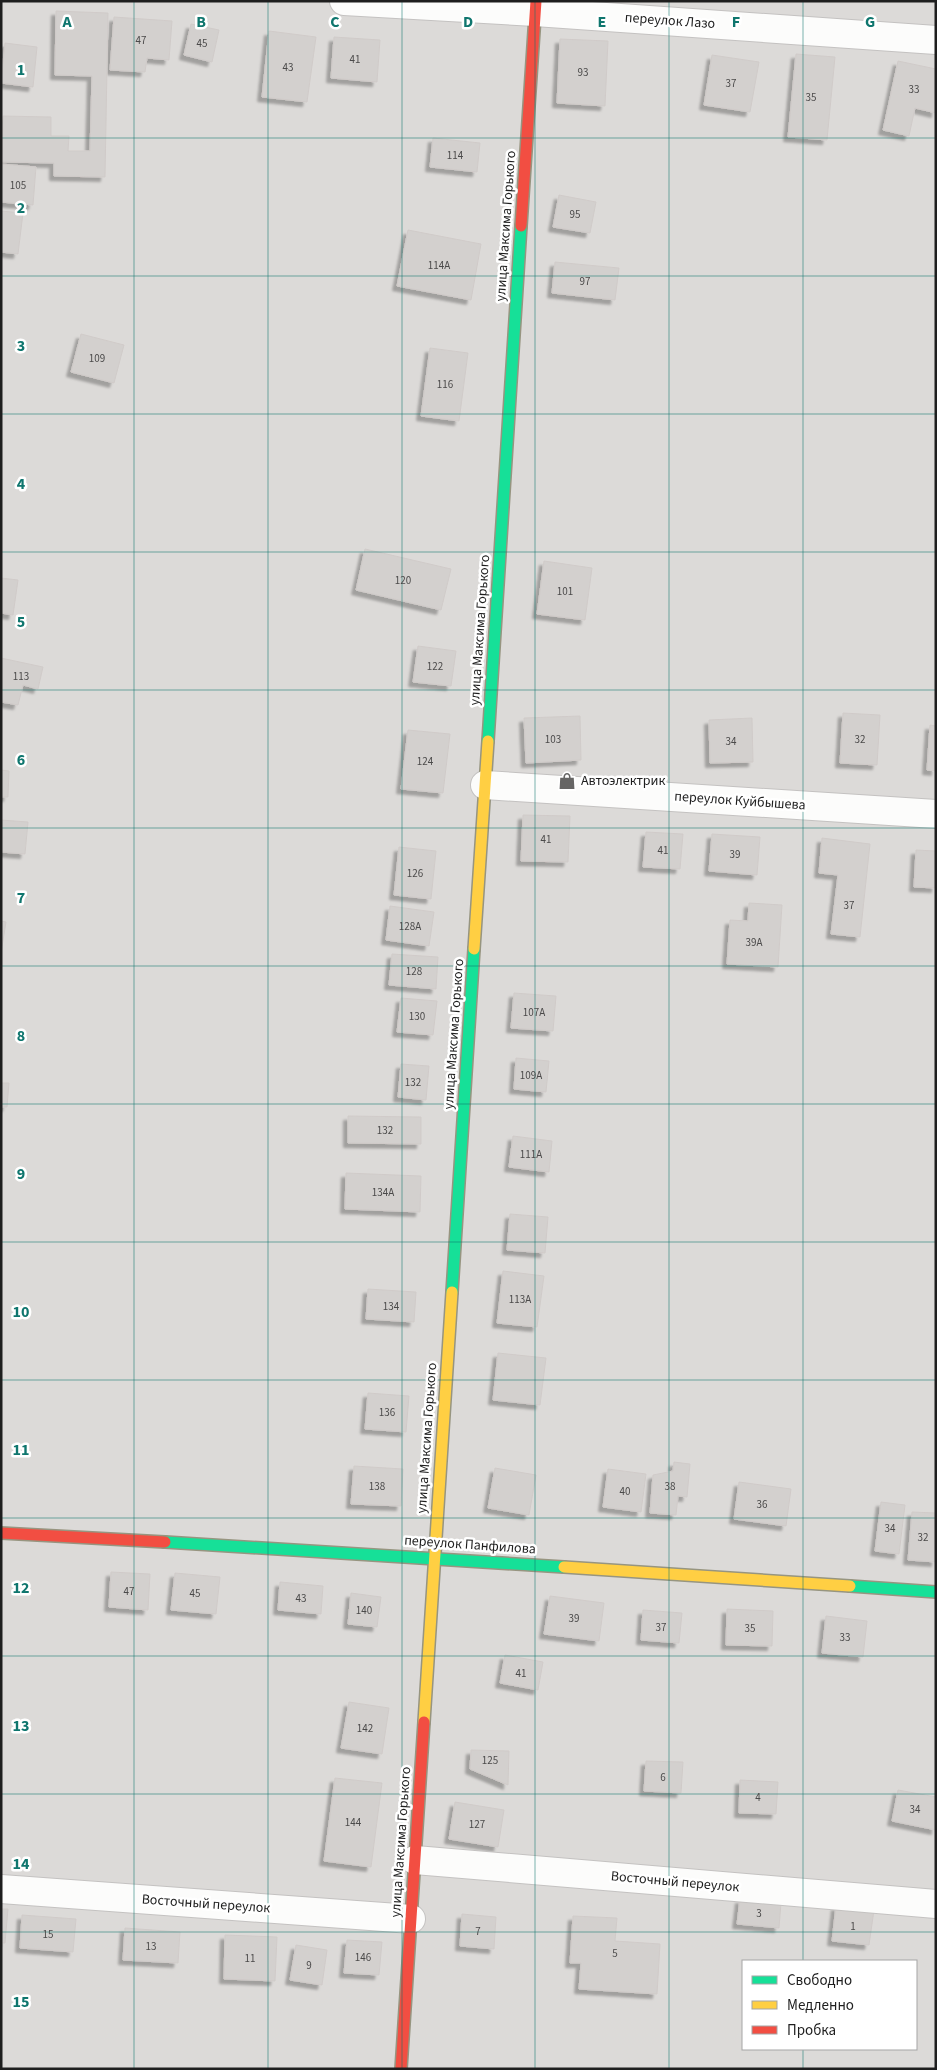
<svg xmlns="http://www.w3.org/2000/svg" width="937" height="2070" font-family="'Source Sans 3',sans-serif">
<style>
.residential{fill:#dcdad8;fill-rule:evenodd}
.building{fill:#d3d0ce;stroke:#d0cbc9;filter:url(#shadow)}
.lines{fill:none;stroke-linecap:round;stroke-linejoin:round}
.street-casing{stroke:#c4c2c1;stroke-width:30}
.fast-casing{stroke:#979580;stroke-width:14}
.slow-casing{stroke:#979580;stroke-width:14}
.jam-casing{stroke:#979580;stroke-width:14}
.street{stroke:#fcfcfb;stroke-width:28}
.fast{stroke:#16e098;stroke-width:11}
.slow{stroke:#ffcf43;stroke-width:11}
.jam{stroke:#f24e42;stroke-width:11}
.grid{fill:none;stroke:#0f766e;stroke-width:1;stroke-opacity:0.55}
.labels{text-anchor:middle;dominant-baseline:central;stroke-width:5;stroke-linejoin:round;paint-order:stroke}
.number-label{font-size:11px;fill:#4b4a4a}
.street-label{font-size:14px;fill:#1e1e1e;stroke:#fff}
.poi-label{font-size:14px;fill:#1e1e1e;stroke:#fff;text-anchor:start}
.grid-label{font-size:16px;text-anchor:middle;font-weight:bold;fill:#0f766e;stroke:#fff;stroke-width:5;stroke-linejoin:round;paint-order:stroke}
</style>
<defs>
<filter id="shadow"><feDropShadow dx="-4.5" dy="4.5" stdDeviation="1" flood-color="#0004"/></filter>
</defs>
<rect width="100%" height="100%" fill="#edeae7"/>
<path class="residential" d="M1,1H936V2069H1ZM743,1961H916V2049H743Z"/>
<path class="building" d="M56,11L108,13L105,177L54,176V163L2,162L3,116L51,117V136H69L68,151H90L92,76L55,75Z
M114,17L172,21L169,60L147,58L145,72L110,70Z
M191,24L219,30L212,62L184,55Z
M269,31L316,37L307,102L262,97Z
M334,37L380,40L377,82L331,78Z
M560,39L608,41L605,106L557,103Z
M5,43L37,47L33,87L1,83Z
M796,54L835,57L827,140L788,137Z
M712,55L759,62L750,112L704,105Z
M898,61L936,69V113L915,108L909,136L883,130Z
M433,138L480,143L477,172L430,167Z
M1,164L36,167L33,205L1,202Z
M559,195L596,202L590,233L553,227Z
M1,211L23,213L18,254L1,252Z
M408,230L481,244L471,300L397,286Z
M555,262L619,268L615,300L552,293Z
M81,334L124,345L114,383L71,372Z
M430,348L468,353L459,421L421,416Z
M365,549L451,569L441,610L356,590Z
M544,561L592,568L585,620L537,614Z
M1,578L18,580L13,615L1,613Z
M418,646L456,651L451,686L413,682Z
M1,658L43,667L38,689L23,685L18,705L1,702Z
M843,713L880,715L877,765L840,763Z
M580,716L581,760L526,763L524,718Z
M752,718L753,762L710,763L709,720Z
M930,725L936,726V771L927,770Z
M408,730L450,734L443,793L401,789Z
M1,770L9,771L8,797H1Z
M523,815L570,816L568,862L521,861Z
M1,820L28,822L25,854L1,852Z
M646,832L683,834L680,869L643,867Z
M712,834L760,837L757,875L709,871Z
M822,838L870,844L860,937L831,934L838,875L819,873Z
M399,847L436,851L431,899L394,895Z
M916,850L936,851V888L914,887Z
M749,903L782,905L778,967L727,964L730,920L748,921Z
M390,906L434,912L429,946L386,940Z
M1,921L6,922L1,953Z
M392,954L438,957L436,989L389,985Z
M514,993L556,996L553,1031L511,1028Z
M401,998L437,1001L433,1035L397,1032Z
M516,1058L549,1061L546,1092L514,1089Z
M401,1064L429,1066L426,1100L398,1097Z
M1,1083H9L7,1107H1Z
M348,1116L421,1117V1144L348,1143Z
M513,1136L552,1141L549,1172L509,1167Z
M346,1173L421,1176L420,1212L345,1209Z
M510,1214L548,1217L545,1253L507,1250Z
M503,1271L544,1276L537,1327L497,1323Z
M368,1289L416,1292L414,1322L366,1319Z
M498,1353L546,1358L540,1405L493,1400Z
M368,1393L409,1396L406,1432L365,1429Z
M674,1462L690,1464L687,1497L678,1496L676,1515L650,1513L653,1475L673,1471Z
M354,1466L403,1469L401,1506L351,1504Z
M495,1468L536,1475L529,1515L488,1508Z
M608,1469L646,1474L641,1512L603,1507Z
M739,1482L791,1489L786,1526L734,1519Z
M881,1502L905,1505L899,1554L875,1551Z
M912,1512L936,1513V1562L908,1560Z
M111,1572L150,1574L148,1610L109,1607Z
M175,1573L220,1577L216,1614L171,1610Z
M280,1582L323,1586L321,1614L278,1610Z
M351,1593L381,1597L377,1627L348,1624Z
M550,1596L604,1603L599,1641L544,1634Z
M727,1609L773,1611L772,1646L726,1645Z
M643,1610L682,1613L679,1643L641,1640Z
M826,1616L867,1621L863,1657L822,1653Z
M505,1655L543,1662L538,1690L500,1683Z
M349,1702L389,1708L382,1754L341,1748Z
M471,1750L509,1751L508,1785L470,1769Z
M646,1761L683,1762L681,1793L644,1791Z
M335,1778L382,1783L371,1867L324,1861Z
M740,1780L778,1782L776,1814L739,1813Z
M898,1790L936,1797V1830L892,1821Z
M455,1802L504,1810L498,1847L449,1839Z
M740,1899L781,1903L779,1928L737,1924Z
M836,1906L874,1910L869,1945L832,1941Z
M1,1909H8L5,1943H1Z
M462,1914L496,1917L494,1949L460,1946Z
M22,1915L76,1919L73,1952L20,1948Z
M573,1916L617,1918L615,1941L660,1944L657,1994L579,1989L581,1963H570Z
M125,1928L180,1932L178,1963L123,1960Z
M225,1935L277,1937L275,1981L224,1979Z
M347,1940L382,1942L379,1975L344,1973Z
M296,1945L327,1950L322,1985L290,1980Z"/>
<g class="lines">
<g class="street-casing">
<path id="street" d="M344,1L535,12L936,40
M485,785L936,814
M415,1860L936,1904
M1,1889L411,1919"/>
</g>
<g class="fast-casing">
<path id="fast" d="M488,741L521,226
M452,1292L474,949
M165,1542L564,1567
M850,1586L936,1592"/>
</g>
<g class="slow-casing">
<path id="slow" d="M474,949L488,741
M564,1567L850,1586
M424,1722L452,1292"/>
</g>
<g class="jam-casing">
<path id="jam" d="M521,226L536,1
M1,1533L165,1542
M401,2069L424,1722"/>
</g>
<use href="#street" class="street"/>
<use href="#fast" class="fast"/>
<use href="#slow" class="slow"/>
<use href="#jam" class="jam"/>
</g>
<path class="grid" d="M134,1V2069M268,1V2069M402,1V2069M535,1V2069M669,1V2069M803,1V1961M1,138H936M1,276H936M1,414H936M1,552H936M1,690H936M1,828H936M1,966H936M1,1104H936M1,1242H936M1,1380H936M1,1518H936M1,1656H936M1,1794H936M1,1932H936M803,2049V2069"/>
<defs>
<g id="shop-bare" transform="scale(1.35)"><path d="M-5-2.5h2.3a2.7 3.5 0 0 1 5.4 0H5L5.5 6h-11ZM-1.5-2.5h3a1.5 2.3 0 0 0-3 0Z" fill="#666564" stroke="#fff" stroke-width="2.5" paint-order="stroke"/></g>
</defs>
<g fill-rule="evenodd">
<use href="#shop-bare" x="567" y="781"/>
</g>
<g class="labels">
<g class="number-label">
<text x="141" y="40">47</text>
<text x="202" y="43">45</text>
<text x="355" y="59">41</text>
<text x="288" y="67">43</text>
<text x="583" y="72">93</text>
<text x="731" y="83">37</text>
<text x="914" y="89">33</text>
<text x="811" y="97">35</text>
<text x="455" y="155">114</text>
<text x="18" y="185">105</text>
<text x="575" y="214">95</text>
<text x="439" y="265">114А</text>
<text x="585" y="281">97</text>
<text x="97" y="358">109</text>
<text x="445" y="384">116</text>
<text x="403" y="580">120</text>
<text x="565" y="591">101</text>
<text x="435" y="666">122</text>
<text x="21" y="676">113</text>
<text x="553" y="739">103</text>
<text x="860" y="739">32</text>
<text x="731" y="741">34</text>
<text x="425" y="761">124</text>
<text x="546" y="839">41</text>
<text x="663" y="850">41</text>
<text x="735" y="854">39</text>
<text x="415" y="873">126</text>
<text x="849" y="905">37</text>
<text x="410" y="926">128А</text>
<text x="754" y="942">39А</text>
<text x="414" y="971">128</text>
<text x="534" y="1012">107А</text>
<text x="417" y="1016">130</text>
<text x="531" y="1075">109А</text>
<text x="413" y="1082">132</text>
<text x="385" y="1130">132</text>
<text x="531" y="1154">111А</text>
<text x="383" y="1192">134А</text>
<text x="520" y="1299">113А</text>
<text x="391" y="1306">134</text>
<text x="387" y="1412">136</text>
<text x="377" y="1486">138</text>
<text x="670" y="1486">38</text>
<text x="625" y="1491">40</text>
<text x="762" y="1504">36</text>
<text x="890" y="1528">34</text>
<text x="923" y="1537">32</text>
<text x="129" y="1591">47</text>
<text x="195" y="1593">45</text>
<text x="301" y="1598">43</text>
<text x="364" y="1610">140</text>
<text x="574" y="1618">39</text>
<text x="661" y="1627">37</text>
<text x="750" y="1628">35</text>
<text x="845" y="1637">33</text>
<text x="521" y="1673">41</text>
<text x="365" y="1728">142</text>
<text x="490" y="1760">125</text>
<text x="663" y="1777">6</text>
<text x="758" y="1797">4</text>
<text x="915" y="1809">34</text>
<text x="353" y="1822">144</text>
<text x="477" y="1824">127</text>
<text x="759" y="1913">3</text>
<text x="853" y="1926">1</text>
<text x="478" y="1931">7</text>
<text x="48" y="1934">15</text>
<text x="151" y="1946">13</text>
<text x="615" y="1953">5</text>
<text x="363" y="1957">146</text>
<text x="250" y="1958">11</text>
<text x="309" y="1965">9</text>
</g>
<g class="street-label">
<text transform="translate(670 21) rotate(4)">переулок Лазо</text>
<text transform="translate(506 226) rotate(-86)">улица Максима Горького</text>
<text transform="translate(480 630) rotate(-86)">улица Максима Горького</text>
<text transform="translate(740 801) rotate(4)">переулок Куйбышева</text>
<text transform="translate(454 1034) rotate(-86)">улица Максима Горького</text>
<text transform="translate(427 1438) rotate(-86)">улица Максима Горького</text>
<text transform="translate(470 1545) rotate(4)">переулок Панфилова</text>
<text transform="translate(401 1842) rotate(-86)">улица Максима Горького</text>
<text transform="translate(675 1882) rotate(5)">Восточный переулок</text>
<text transform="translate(206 1904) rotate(4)">Восточный переулок</text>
</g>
<g class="poi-label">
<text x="581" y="781">Автоэлектрик</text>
</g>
</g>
<g class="grid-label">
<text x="67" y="27">A</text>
<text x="201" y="27">B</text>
<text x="335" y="27">C</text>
<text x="468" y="27">D</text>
<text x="602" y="27">E</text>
<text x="736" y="27">F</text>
<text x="870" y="27">G</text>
<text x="21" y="75">1</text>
<text x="21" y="213">2</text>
<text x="21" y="351">3</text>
<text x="21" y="489">4</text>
<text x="21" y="627">5</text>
<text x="21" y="765">6</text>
<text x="21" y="903">7</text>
<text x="21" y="1041">8</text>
<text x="21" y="1179">9</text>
<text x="21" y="1317">10</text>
<text x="21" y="1455">11</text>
<text x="21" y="1593">12</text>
<text x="21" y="1731">13</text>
<text x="21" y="1869">14</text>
<text x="21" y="2007">15</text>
</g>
<rect width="937" height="2070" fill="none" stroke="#1e1e1e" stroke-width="5"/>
<rect x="742" y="1960" width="175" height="90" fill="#ffffff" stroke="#a5a5a5"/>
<rect x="752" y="1976" width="25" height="8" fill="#16e098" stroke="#a5a5a5"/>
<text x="787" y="1985" font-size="15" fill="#1e1e1e">Свободно</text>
<rect x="752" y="2001" width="25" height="8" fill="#ffcf43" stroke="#a5a5a5"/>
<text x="787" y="2010" font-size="15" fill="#1e1e1e">Медленно</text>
<rect x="752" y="2026" width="25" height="8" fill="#f24e42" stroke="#a5a5a5"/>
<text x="787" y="2035" font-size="15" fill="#1e1e1e">Пробка</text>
</svg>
